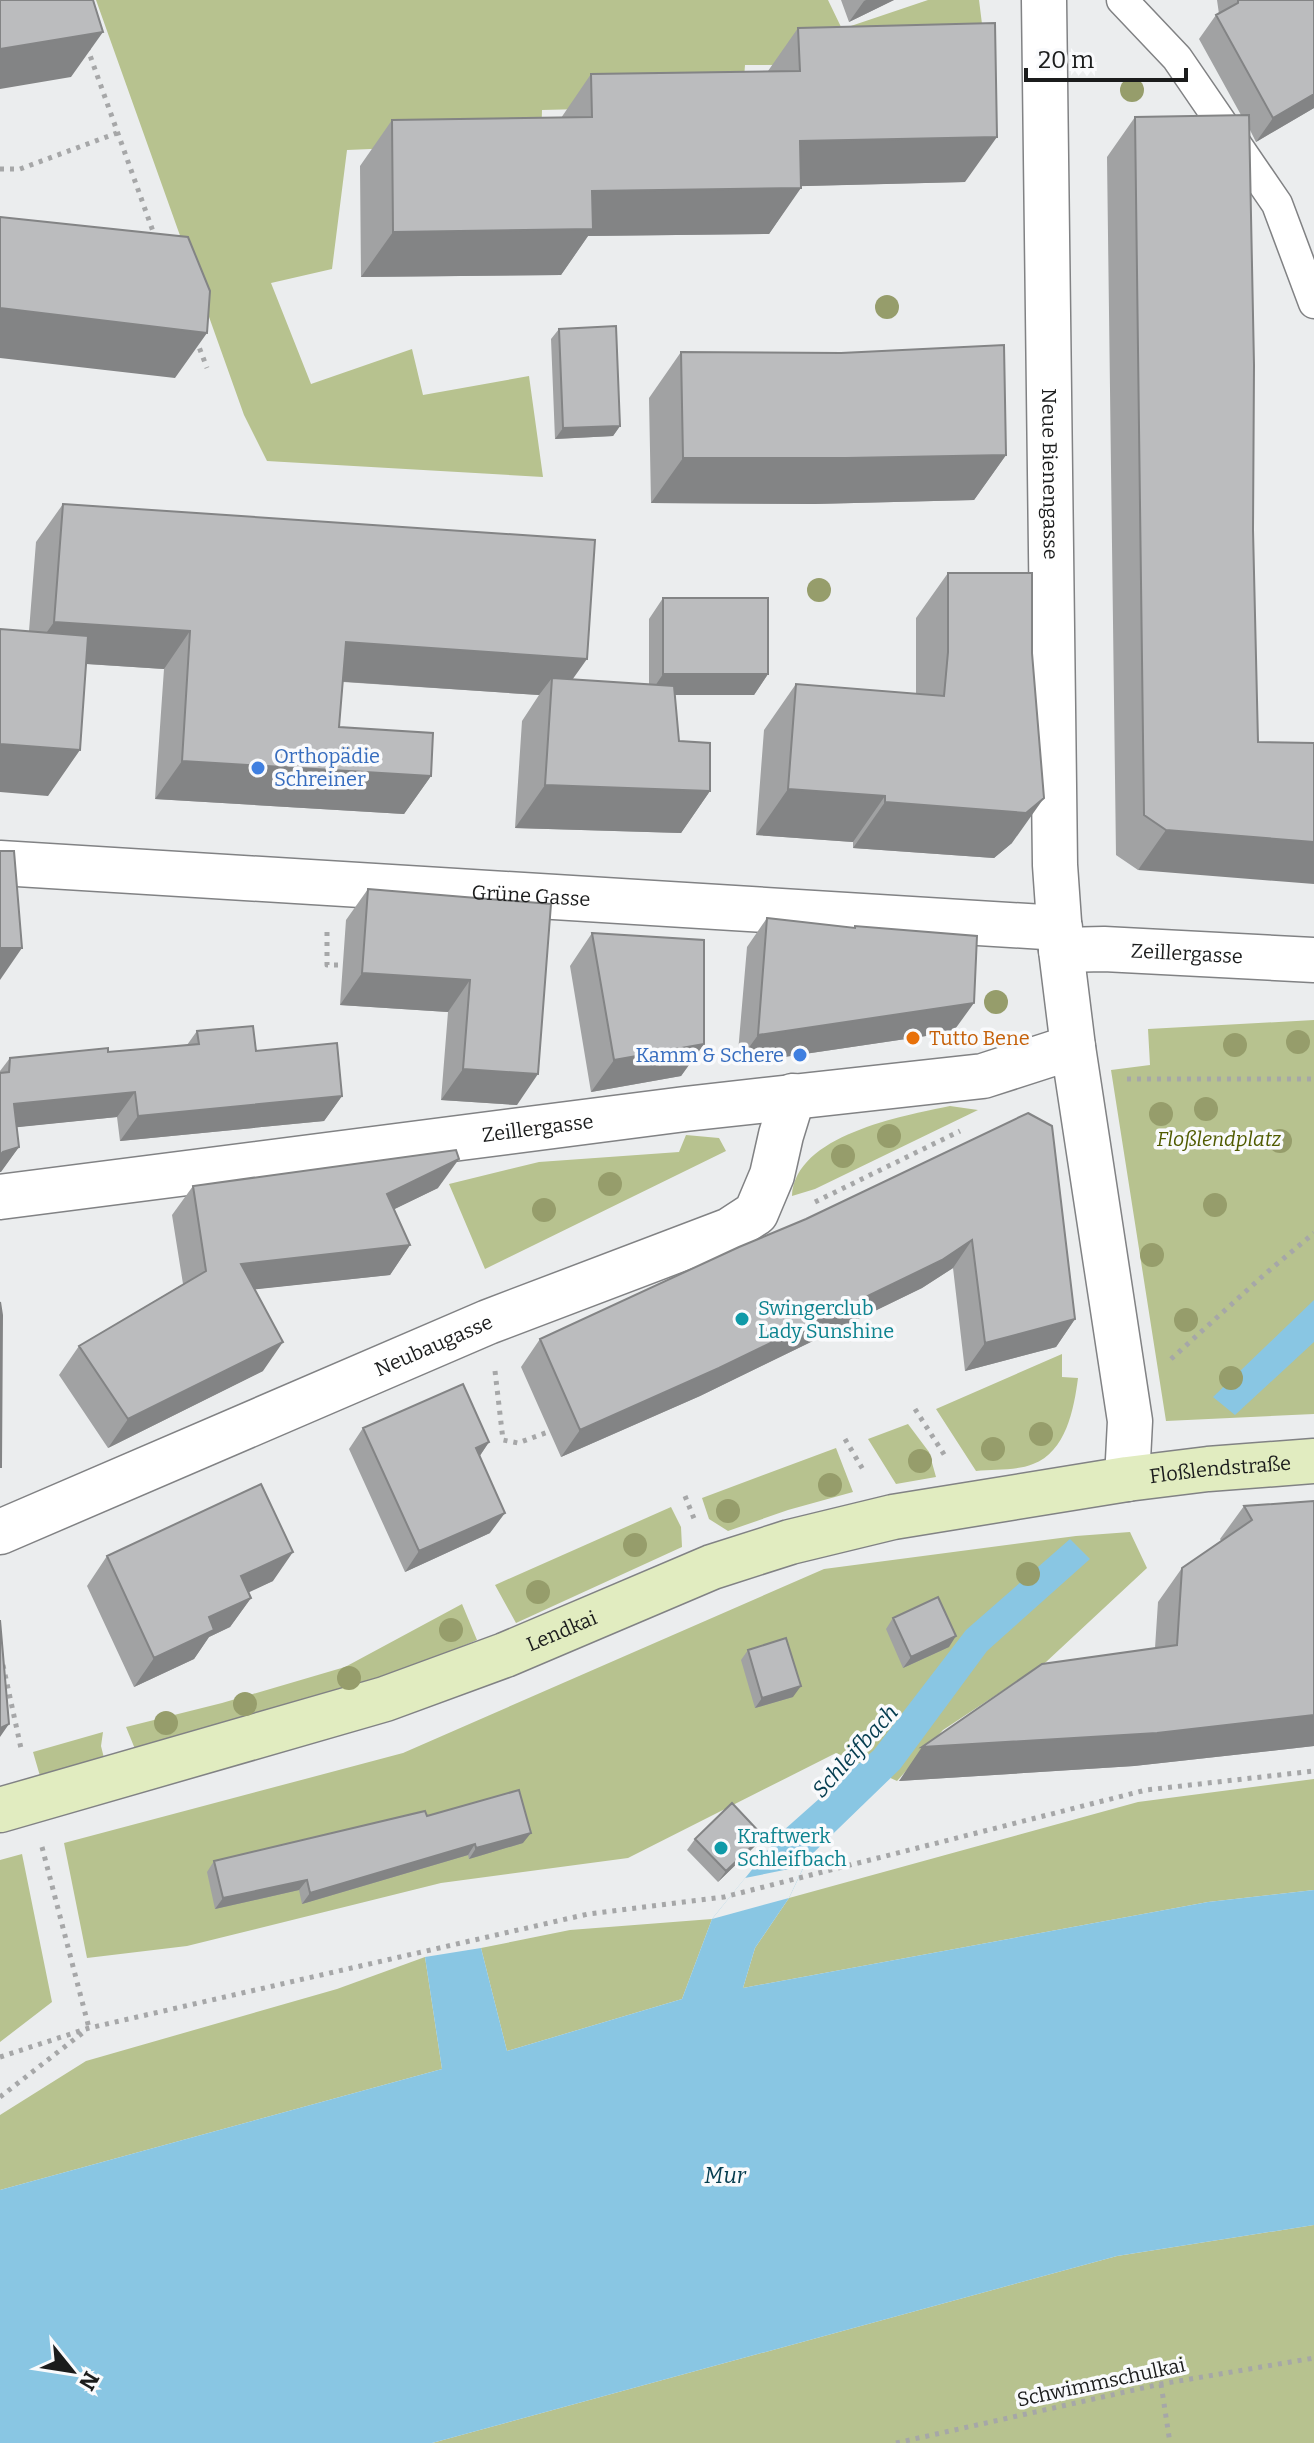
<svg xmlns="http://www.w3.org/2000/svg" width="1314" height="2443" font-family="Bitter,serif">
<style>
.green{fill:#b7c28f}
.water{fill:#89c6e3}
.pier{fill:#ebedee}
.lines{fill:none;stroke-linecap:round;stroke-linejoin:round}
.service-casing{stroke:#818284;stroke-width:33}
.minor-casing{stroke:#818284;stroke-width:47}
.secondary-casing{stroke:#818284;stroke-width:47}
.path{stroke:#a6a7a8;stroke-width:5;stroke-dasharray:4 6;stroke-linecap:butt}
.service{stroke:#fff;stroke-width:30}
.minor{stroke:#fff;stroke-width:44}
.secondary{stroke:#e1ecc0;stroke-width:44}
.tree{fill:#969d6b}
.wall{fill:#a1a2a3}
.shaded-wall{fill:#838485}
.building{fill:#bbbcbe;stroke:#838485;stroke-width:2}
.shop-dot{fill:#3f7fe0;stroke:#f9fafc;stroke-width:3}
.food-dot{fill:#e8710a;stroke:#f9fafc;stroke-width:3}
.culture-dot{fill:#0f9aa8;stroke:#f9fafc;stroke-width:3}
.labels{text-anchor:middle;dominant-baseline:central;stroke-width:7;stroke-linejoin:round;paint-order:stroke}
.street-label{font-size:20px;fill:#1b1c1c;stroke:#f9fafc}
.shop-label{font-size:20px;fill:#366cbe;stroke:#f9fafc;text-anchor:start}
.food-label{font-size:20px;fill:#c56008;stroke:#f9fafc;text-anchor:start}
.park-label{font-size:20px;font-style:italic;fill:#505b00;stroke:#f9fafc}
.culture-label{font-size:20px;fill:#0d838f;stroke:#f9fafc;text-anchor:start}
.water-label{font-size:22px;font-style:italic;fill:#043c4f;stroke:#f9fafc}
</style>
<rect width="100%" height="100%" fill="#ebedee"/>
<path class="green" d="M96,0H828L842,29L928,0H979L987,64L745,65L742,105L542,110L541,142L347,150L332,269L271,283L311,384L412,349L423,395L529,376L543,477L267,461L244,415Z
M1314,1020V1414L1166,1421L1111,1070L1150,1065L1148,1029Z
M950,1106L978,1110L815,1189L792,1196C795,1135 902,1116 950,1106Z
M686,1135L719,1138L726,1151L485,1269L449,1184L539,1162L679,1152Z
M1062,1354V1377L1078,1378C1074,1409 1066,1452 1033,1464C1016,1471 994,1469 976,1471L936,1409Z
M908,1424L929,1452L936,1477L896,1484L868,1439Z
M836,1448L853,1492L788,1510L728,1531L709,1519L702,1498Z
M671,1507L681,1527L682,1547L516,1623L495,1585Z
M1130,1532L1147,1568L1046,1662L943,1730L897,1781L836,1753L628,1858L441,1883L187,1946L87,1958L64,1843L403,1753L824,1569L1076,1536Z
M462,1604L477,1640L396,1675L135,1749L126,1727L222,1703L345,1667Z
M103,1732L101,1746L104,1758L40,1776L33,1752Z
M1314,1779V1890L1208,1902L743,1988L755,1948L789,1898L1138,1802Z
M22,1854L52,2002L0,2042V1860Z
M712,1919L682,1999L507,2051L481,1948L570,1930Z
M425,1957L442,2069L0,2190V2115L86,2061L337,1989Z
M1314,2225V2443H432L1117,2256Z"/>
<path class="water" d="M1314,1300V1342L1235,1415L1213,1397Z
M1070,1539L1090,1559L987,1651L900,1769L808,1858L789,1898L755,1948L743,1988L1208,1902L1314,1890V2225L1117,2256L432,2443H0V2190L442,2069L425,1957L481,1948L507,2051L682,1999L712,1919L784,1830L874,1750L966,1630Z"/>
<path class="pier" d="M804,1866L789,1898L712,1919L745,1878Z"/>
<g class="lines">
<g class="service-casing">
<path id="service" d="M1122,0L1177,58L1277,204L1314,303"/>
</g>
<g class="minor-casing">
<g id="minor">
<path id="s1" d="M1044,0L1055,865L1061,950L1073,1047L1130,1421L1127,1479"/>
<path id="s2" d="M0,863L1060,928"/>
<path id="s3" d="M1061,950L1104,949L1314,960"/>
<path id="s4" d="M0,1197L685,1109L983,1076L1073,1047"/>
<path id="s5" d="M0,1532L488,1322L730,1230L756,1213L772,1175L781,1135L793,1096"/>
</g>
</g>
<g class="secondary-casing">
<g id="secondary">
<path id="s6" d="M0,1810L385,1699L505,1655L712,1567L790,1542L893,1517L1127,1479L1208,1469L1314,1461"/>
</g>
</g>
<path class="path" d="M87,47L155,237
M0,169H20L117,133
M196,339L207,368
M327,932V965H342
M1127,1079H1314
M815,1202L960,1131
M1171,1359L1265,1274L1314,1233
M495,1371L503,1440L518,1443L548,1432
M915,1409L947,1459
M845,1439L865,1473
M685,1496L695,1521
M3,1665L22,1753
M42,1847L89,2028
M0,2057L89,2028L588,1914L724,1897L1146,1790L1314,1771
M0,2097L85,2031
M1161,2384L1170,2443
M896,2443L1161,2384L1314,2358"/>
<use href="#service" class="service"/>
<use href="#minor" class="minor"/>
<use href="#secondary" class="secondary"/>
</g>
<g class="tree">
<circle cx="1132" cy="90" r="12"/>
<circle cx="887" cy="307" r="12"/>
<circle cx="819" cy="590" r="12"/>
<circle cx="996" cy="1002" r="12"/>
<circle cx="1298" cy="1042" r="12"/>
<circle cx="1235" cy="1045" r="12"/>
<circle cx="1206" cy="1109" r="12"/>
<circle cx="1161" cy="1114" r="12"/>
<circle cx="889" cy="1136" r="12"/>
<circle cx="1280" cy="1141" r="12"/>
<circle cx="843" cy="1156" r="12"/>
<circle cx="610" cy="1184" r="12"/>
<circle cx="1215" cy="1205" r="12"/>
<circle cx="544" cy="1210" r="12"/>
<circle cx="1152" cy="1255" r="12"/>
<circle cx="1186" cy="1320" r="12"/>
<circle cx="1231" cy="1378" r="12"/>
<circle cx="1041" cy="1434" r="12"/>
<circle cx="993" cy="1449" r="12"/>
<circle cx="920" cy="1461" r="12"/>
<circle cx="830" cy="1485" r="12"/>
<circle cx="728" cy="1511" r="12"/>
<circle cx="635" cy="1545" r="12"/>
<circle cx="1028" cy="1574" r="12"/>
<circle cx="538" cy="1592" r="12"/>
<circle cx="451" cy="1630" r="12"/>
<circle cx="349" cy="1678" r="12"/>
<circle cx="245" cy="1704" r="12"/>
<circle cx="166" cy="1723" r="12"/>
</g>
<path class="wall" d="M841,0H894L849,22Z
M1217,0H1314V108L1256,142L1250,130L1253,530L1258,742L1138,870L1116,855L1107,157L1135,117L1241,115L1199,39L1216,15L1219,14Z
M798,28L965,182L801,186L769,234L588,236L561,275L361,277L360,166L392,120L561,118L591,74L768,71Z
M559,329L620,426L613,436L555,439L551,339Z
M681,352L1006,455L974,500L814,504L651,503L649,398Z
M63,504L572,680L649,684V619L663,598L768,674L754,695H675L679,741L710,791L681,833L515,828L522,721L539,695L343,682L339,727L431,776L404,814L155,799L164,669L86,664L48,796L29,631L36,542Z
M948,573L1012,843L994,858L853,848V842L756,835L764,730L796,684L916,694V618Z
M368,889L551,904L517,1105L441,1100L448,1012L340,1005L346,920Z
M767,918L854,928L855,926L953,1032L737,1064L747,947Z
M592,933L704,1044L681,1076L591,1092L570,966Z
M197,1031L256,1051L342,1096L324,1121L120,1141L117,1117L16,1127L19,1147L0,1172V1071L10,1058L108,1052L187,1045Z
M1028,1113L1075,1319L1056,1347L965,1371L953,1268L922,1288L700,1396L561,1457L521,1367L540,1339L806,1219Z
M193,1186L438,1188L394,1209L410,1245L390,1275L255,1289L263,1371L108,1448L59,1375L79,1346L183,1284L172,1215Z
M363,1428L489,1442L479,1457L490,1533L405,1572L349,1449Z
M1314,1501V1746L1134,1766L899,1781L1155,1648L1158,1602L1182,1568L1221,1541L1220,1539L1244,1506Z
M107,1556L273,1581L248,1592L251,1598L230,1627L209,1637L194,1659L134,1687L87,1586Z
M893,1618L949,1647L903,1668L886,1629Z
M748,1650L793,1697L755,1708L741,1660Z
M427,1816L523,1843L469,1859L468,1855L302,1904L299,1890L215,1909L207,1872L214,1861Z
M695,1839L755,1846L718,1882L687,1850Z"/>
<path class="shaded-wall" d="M866,0H894L849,22L864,1Z
M103,32L71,77L0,89V49Z
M1314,94V108L1256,142L1273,118Z
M997,137L965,182L768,187L800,141Z
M801,188L769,234L588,236L561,275L361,277L393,232L592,191Z
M0,308L207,333L175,378L0,358Z
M620,426L613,436L555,439L563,428Z
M1006,455L974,500L814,504L651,503L683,458Z
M54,622L190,631L164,669L27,660Z
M346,642L587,659L560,697L552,678L539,695L319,680Z
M663,674H768L754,695H649Z
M0,744L80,750L48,796L0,792Z
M182,761L431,776L404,814L155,799Z
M545,785L710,791L681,833L515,828Z
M788,789L885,796L853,842L756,835Z
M1044,798L1012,843L994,858L853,848L885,802Z
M1166,830L1314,842V884L1138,870Z
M0,948H22L0,980Z
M362,973L470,980L448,1012L340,1005Z
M974,1003L953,1032L737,1064L758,1035Z
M704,1044L681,1076L591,1092L614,1060Z
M463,1069L538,1074L517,1105L441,1100Z
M135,1092L117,1117L0,1129L14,1104Z
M342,1096L324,1121L120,1141L138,1116Z
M19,1147L1,1172H0V1155L3,1152Z
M459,1159L438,1188L366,1223L387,1194Z
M972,1240L953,1268L922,1288L700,1396L561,1457L580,1430Z
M410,1245L390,1275L221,1293L241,1264Z
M1075,1319L1056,1347L965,1371L985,1343Z
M283,1342L263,1371L108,1448L128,1419Z
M489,1442L475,1463L476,1448Z
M505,1513L490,1533L405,1572L419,1551Z
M293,1552L273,1581L220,1606L241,1576Z
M251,1598L230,1627L209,1637L194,1659L134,1687L154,1658L209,1617Z
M956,1636L949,1647L903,1668L911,1657Z
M801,1686L793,1697L755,1708L762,1698Z
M1314,1715V1746L1134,1766L899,1781L922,1747Z
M9,1724L0,1737V1728Z
M531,1833L523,1843L469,1859L476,1848Z
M763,1836L755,1846L718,1882L726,1871Z
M475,1844L468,1855L302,1904L310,1893Z
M307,1880L299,1890L215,1909L223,1898Z"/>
<path class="building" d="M0,0H93L103,32L0,49Z
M1238,0H1314V94L1273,118L1216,15L1238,3Z
M995,23L997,137L800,141L801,188L592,191L593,229L393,232L392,120L592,117L591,74L800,71L798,28Z
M1249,115L1254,365L1253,530L1258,742L1314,743V842L1166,830L1144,815L1135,117Z
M0,217L188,237L210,291L207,333L0,308Z
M616,326L620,426L563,428L559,329Z
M1004,345L1006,455L846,458H683L681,352L841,353Z
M63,504L595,540L587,659L346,642L339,727L433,733L431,776L182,761L190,631L54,622Z
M948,573H1032V653L1044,798L1026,813L885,802V796L788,789L796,684L944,696L948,652Z
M663,598H768V674H663Z
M0,629L88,636L80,750L0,744Z
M552,678L674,686L679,741L710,743V791L545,785Z
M0,851H14L22,948H0Z
M368,889L551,904L538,1074L463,1069L470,980L362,973Z
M767,918L855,928V926L977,936L974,1003L758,1035Z
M592,933L704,940V1044L614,1060Z
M253,1026L256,1051L337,1043L342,1096L138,1116L135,1092L14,1104L19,1147L3,1152L0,1155V1073L9,1072L10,1058L108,1048V1052L199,1044L197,1031Z
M1028,1113L1052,1126L1075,1319L985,1343L972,1240L942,1260L719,1368L580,1430L540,1339L739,1247L806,1219Z
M456,1150L459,1159L387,1194L410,1245L241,1264L283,1342L128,1419L79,1346L206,1271L193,1186Z
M0,1302L2,1315L1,1467H0Z
M463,1384L489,1442L476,1448L505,1513L419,1551L363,1428Z
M261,1484L293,1552L241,1576L251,1598L209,1617L214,1630L154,1658L107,1556Z
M1314,1501V1715L1157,1733L922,1747L1042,1664L1177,1645L1182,1568L1252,1520L1244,1506Z
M938,1597L956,1636L911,1657L893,1618Z
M0,1620L9,1724L0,1728Z
M786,1638L801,1686L762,1698L748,1650Z
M519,1790L531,1833L476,1848L475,1844L310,1893L307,1880L223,1898L214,1861L425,1811L427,1816Z
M732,1803L763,1836L726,1871L695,1839Z"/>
<g class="shop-dot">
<circle cx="258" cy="768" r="8"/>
<circle cx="800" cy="1055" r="8"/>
</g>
<circle class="food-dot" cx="913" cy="1038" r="8"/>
<g class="culture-dot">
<circle cx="742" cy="1319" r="8"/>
<circle cx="721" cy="1848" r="8"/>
</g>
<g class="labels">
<g class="street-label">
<text stroke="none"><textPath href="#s1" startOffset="474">Neue Bienengasse</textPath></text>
<text stroke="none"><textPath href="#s2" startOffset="532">Grüne Gasse</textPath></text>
<text stroke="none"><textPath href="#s3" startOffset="126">Zeillergasse</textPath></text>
<text stroke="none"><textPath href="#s4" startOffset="542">Zeillergasse</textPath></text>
<text stroke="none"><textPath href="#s5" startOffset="472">Neubaugasse</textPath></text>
<text stroke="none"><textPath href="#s6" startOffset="1272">Floßlendstraße</textPath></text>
<text stroke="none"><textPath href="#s6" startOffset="590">Lendkai</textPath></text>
<text transform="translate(1101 2382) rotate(-12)">Schwimmschulkai</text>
</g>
<g class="shop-label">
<text x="274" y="756">Orthopädie<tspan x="274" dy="23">Schreiner</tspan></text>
<text x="784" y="1055" text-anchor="end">Kamm &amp; Schere</text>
</g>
<g class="food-label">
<text x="929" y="1038">Tutto Bene</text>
</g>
<g class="park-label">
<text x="1219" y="1139">Floßlendplatz</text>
</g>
<g class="culture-label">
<text x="758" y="1308">Swingerclub<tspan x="758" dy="23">Lady Sunshine</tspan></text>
<text x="737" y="1836">Kraftwerk<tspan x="737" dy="23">Schleifbach</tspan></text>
</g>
<g class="water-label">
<text transform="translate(855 1751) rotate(-48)">Schleifbach</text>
<text x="725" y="2175">Mur</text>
</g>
</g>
<g transform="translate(72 2371) rotate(120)" stroke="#f9fafc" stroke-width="6" paint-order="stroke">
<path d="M0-6L14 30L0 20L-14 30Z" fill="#1b1c1c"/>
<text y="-12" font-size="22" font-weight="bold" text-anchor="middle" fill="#1b1c1c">N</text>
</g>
<path d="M1026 68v12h160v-12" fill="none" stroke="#1b1c1c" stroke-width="4"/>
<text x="1038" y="68" font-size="24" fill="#1b1c1c" stroke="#f9fafc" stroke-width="6" paint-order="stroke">20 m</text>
</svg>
